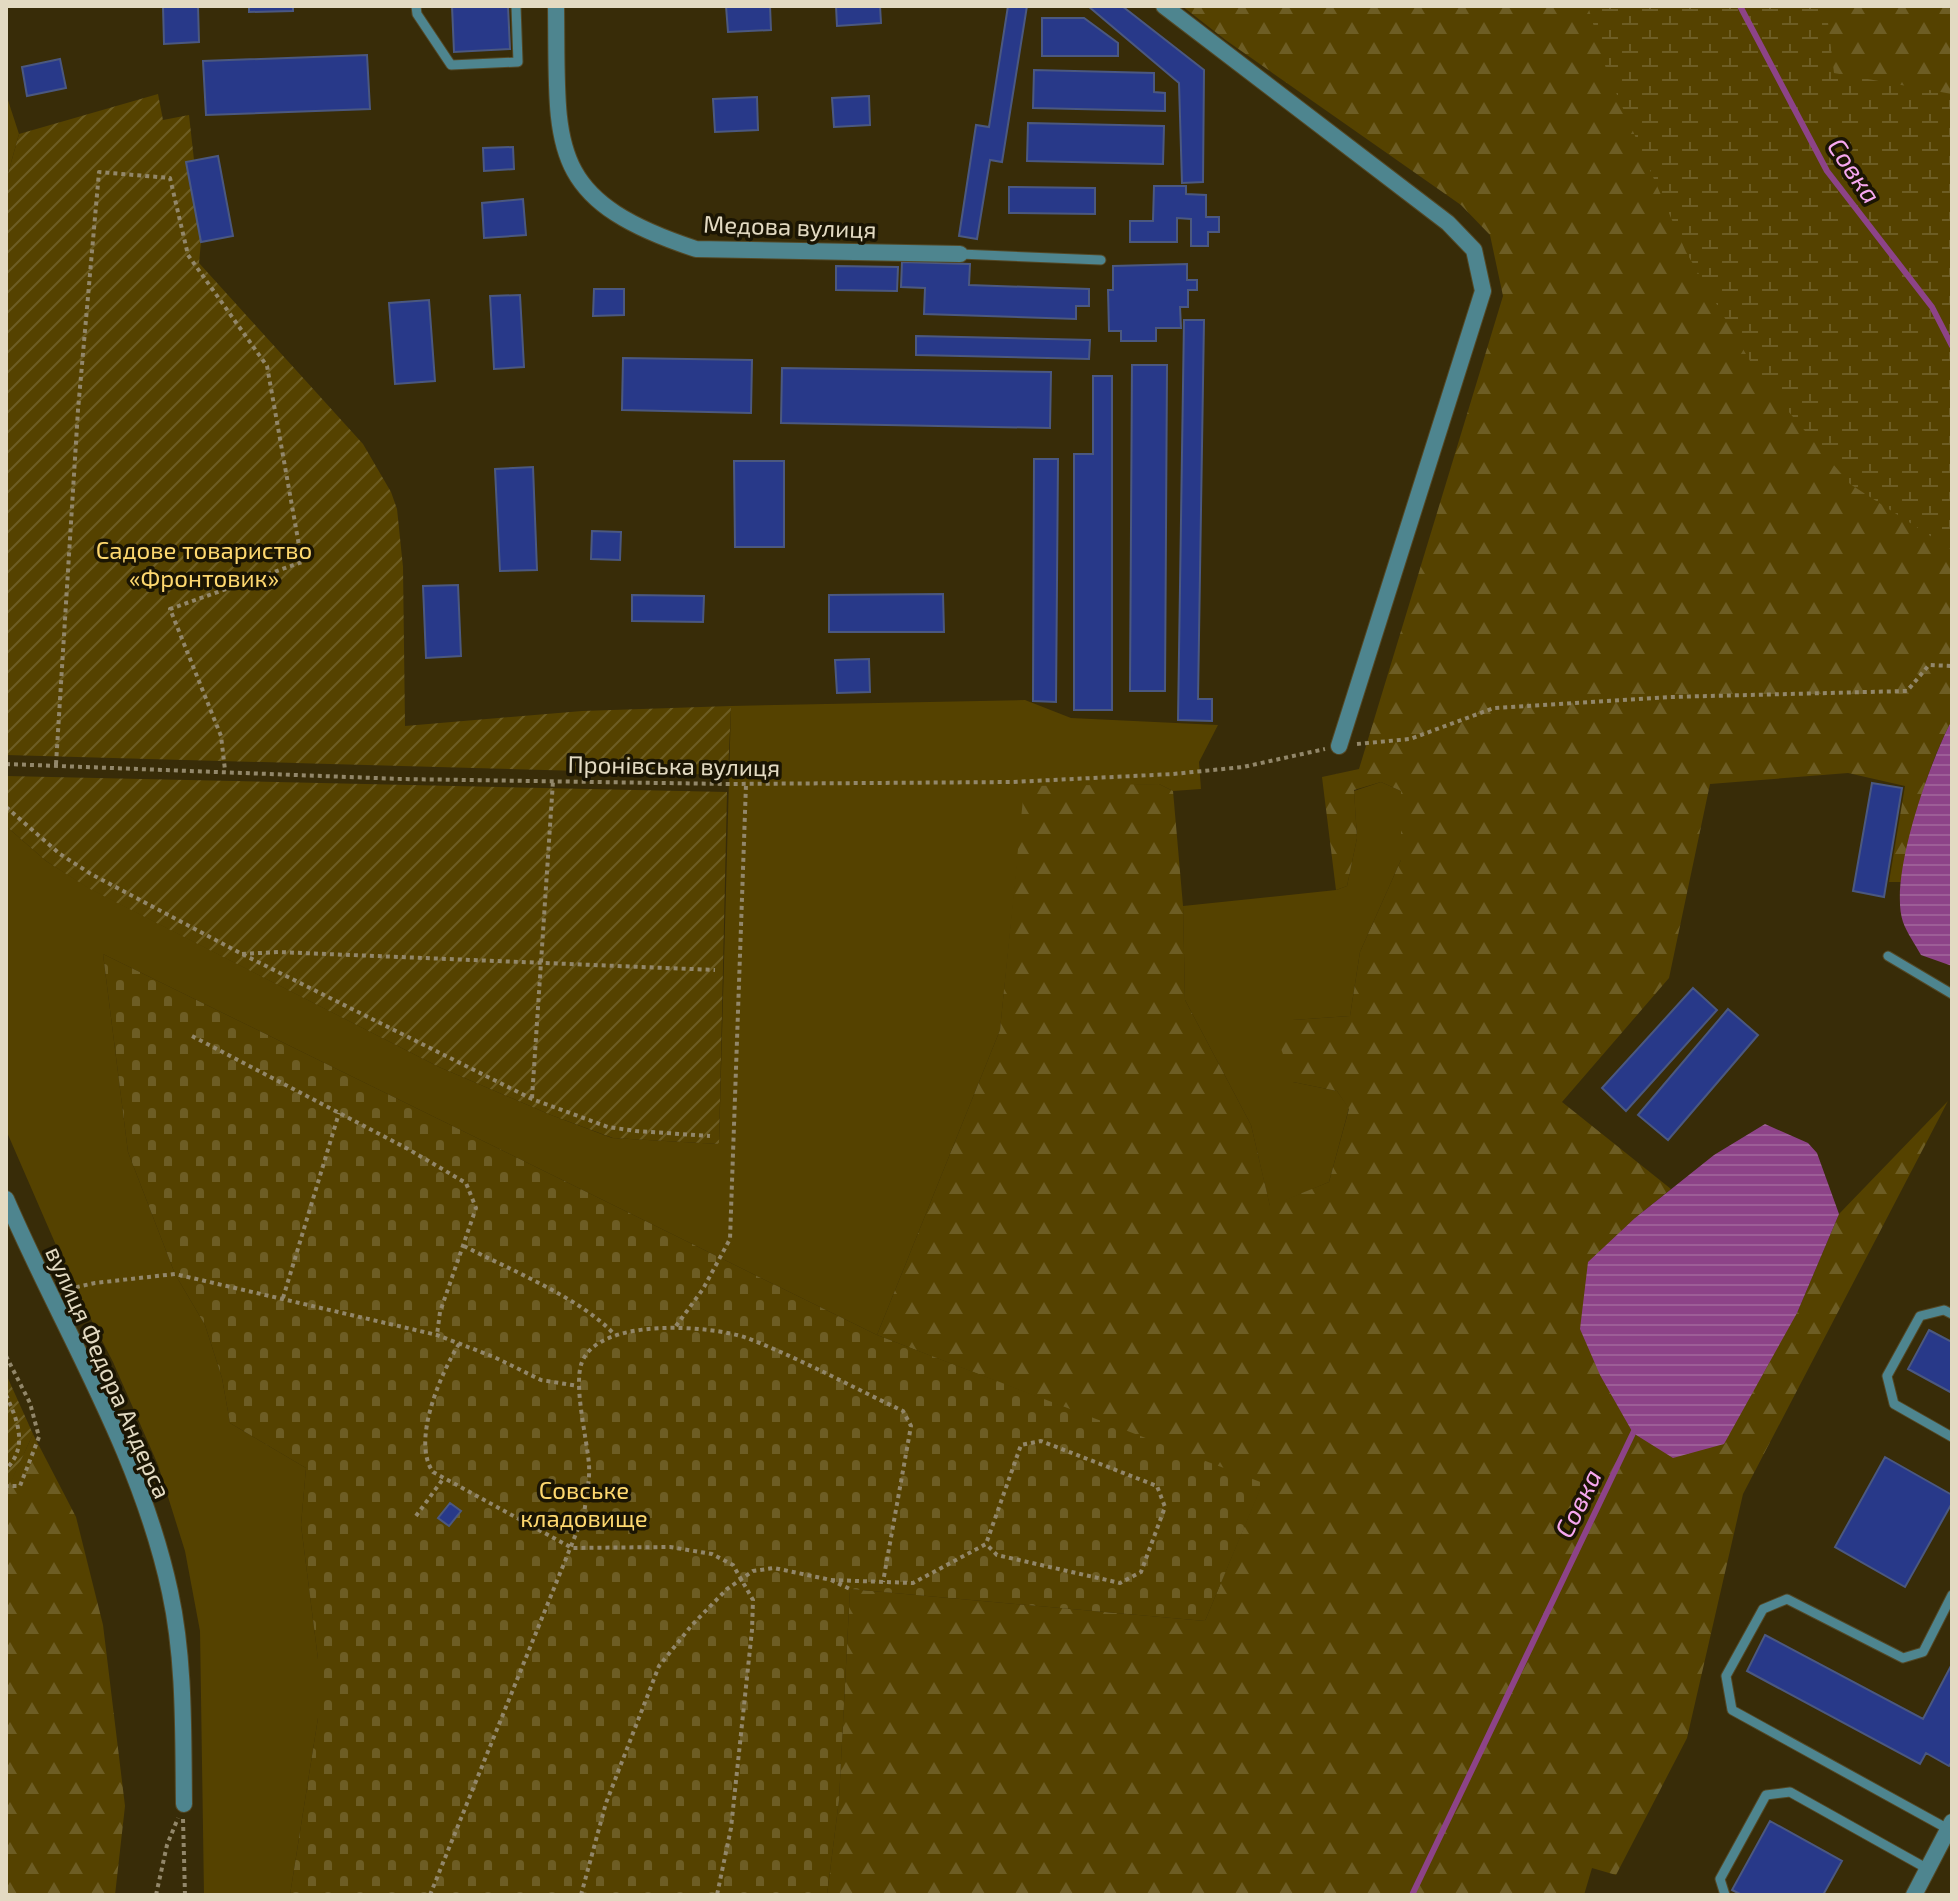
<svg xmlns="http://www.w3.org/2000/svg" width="1958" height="1901" font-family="'Exo 2',sans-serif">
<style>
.grass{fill:#554200}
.forest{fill:url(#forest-firs)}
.wetland{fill:url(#wetland-marsh)}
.cemetery{fill:url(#cemetery-stones)}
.garden{fill:url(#garden-furrows)}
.water{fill:url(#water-rules)}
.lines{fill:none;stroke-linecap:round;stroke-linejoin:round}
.stream{stroke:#8d4388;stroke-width:6}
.building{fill:#283989;stroke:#4b5880;stroke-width:2}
.service-casing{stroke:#534826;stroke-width:11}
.minor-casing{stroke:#534826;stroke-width:18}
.path{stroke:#92876a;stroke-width:4;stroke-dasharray:4 4;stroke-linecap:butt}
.service{stroke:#4e858f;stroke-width:9}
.minor{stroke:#4e858f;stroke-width:16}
.labels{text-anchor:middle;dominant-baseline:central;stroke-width:7;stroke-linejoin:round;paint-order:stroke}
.street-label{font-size:24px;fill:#e3dac2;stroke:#1b1503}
.park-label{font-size:24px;fill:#fed86f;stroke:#1b1503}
.water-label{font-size:26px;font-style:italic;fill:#f7a8f0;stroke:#1b1503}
</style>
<defs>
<pattern id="forest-firs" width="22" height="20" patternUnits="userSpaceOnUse" patternTransform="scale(2)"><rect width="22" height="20" fill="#554200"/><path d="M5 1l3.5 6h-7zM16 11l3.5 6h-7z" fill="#6d5d24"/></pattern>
<pattern id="wetland-marsh" width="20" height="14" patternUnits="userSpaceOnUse" patternTransform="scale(2)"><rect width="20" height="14" fill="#554200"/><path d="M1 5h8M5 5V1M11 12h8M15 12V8" fill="none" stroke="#6d5d24"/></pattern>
<pattern id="cemetery-stones" width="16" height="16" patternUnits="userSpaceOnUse" patternTransform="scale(2)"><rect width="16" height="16" fill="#554200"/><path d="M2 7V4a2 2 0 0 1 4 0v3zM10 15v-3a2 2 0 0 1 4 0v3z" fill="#6d5d24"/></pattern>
<pattern id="garden-furrows" width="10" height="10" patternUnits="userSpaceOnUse" patternTransform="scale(2)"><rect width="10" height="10" fill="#554200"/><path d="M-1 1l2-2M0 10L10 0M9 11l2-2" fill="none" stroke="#6d5d24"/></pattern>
<pattern id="water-rules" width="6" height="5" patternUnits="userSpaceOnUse" patternTransform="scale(2)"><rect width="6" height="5" fill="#8d4388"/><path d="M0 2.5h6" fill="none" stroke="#9d5e97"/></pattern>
</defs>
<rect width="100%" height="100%" fill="#382c08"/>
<path class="grass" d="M6,94L19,134L6,181Z
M1025,700L1071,718L1218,725L1199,762L1201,789L1173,791L1159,784L1025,789L1000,1030L877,1335L103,954L128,1152L175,1274L205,1325L222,1378L230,1423L306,1468L301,1525L318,1659V1718L290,1895H204L200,1631L185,1551L158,1465L113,1362L72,1282L6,1130V826L46,861L89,888L439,1067L551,1115L612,1138L719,1144L731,706Z
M1381,782L1401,791V860L1360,952L1350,1016L1293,1020V1082L1337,1091L1349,1108L1329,1182L1270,1207L1251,1125L1185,1000L1183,906L1336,890L1347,886L1357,838L1354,791Z"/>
<path class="forest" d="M1182,6H1952V720C1924,773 1913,824 1901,882H1889L1905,786L1848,773L1710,784L1669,978L1562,1102L1671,1189L1635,1218L1797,1313L1839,1214L1948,1101L1743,1494L1687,1738L1616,1875L1592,1868L1584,1895H827L839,1800L850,1589L1205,1621L1262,1484L877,1335L1000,1030L1024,789L1033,786L1159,784L1173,791L1183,906L1185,1000L1251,1125L1270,1206L1329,1182L1349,1109L1337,1091L1293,1082L1280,1046L1293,1020L1350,1016L1360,952L1401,860V791L1381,782L1354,790L1357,838L1347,886L1336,890L1322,777L1359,769L1503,296L1490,235L1461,205L1227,41Z
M33,1434L76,1517L103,1625L125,1806L115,1895H6V1482L11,1481Z"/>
<path class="wetland" d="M1588,6H1826L1834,73L1952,94V550L1850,484L1760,378L1686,252L1607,72Z"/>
<path class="cemetery" d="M103,954L877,1335L1263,1483L1205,1621L850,1589L839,1800L827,1895H290L318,1718V1659L301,1525L306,1468L230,1423L222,1378L205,1325L175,1274L128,1152Z"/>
<path class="garden" d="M158,94L163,120L189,115L194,160L189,162L201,242L199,263L363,444L391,492L397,509L403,567L405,726L582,711L731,706L728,775L6,755V181L19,134Z
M6,776L727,792L719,1144L613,1138L551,1115L439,1067L88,888L46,861L6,826Z
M6,1374L33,1434L11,1482H6Z"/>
<path class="water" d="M1952,720V966L1921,955C1915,944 1907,933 1903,922C1888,878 1930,761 1952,720Z
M1765,1124L1808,1143L1817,1153L1839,1214L1797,1313L1724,1444L1673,1458L1633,1433L1600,1375L1580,1329L1588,1262L1635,1218L1714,1155Z"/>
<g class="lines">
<path class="stream" d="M1740,6L1827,171L1932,307L1952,346
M1412,1895L1635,1429"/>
</g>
<path class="building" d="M163,6H198L199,42L164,44Z
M249,6H293V11L249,12Z
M452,6H508L510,49L454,52Z
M726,6H770L771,30L728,32Z
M836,6H880L881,23L837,26Z
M1008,6H1027L1002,162L990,160L977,239L959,236L976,125L989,127Z
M1088,6H1122L1204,70L1203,182L1182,183L1179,83Z
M1042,18H1084L1118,43V56H1042Z
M367,55L370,109L206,115L203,61Z
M60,59L66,88L27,96L22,67Z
M1034,70L1154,73V92L1165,93V111L1033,108Z
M869,96L870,125L834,127L832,98Z
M757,97L758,130L715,132L713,99Z
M1028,123L1164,126L1163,164L1027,161Z
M513,147L514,169L484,171L483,148Z
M218,156L233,236L201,242L186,162Z
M1154,186H1186V194L1206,195V217H1219V232H1208V246H1191V219L1177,218V242H1130V221H1153Z
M1009,187L1095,188V214L1009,213Z
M523,199L526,235L484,238L482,203Z
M902,262L970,264L969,285L1089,289V306H1076V319L924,314L925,288L901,287Z
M1187,264V280H1197V290H1188V307H1180L1181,328H1156V341H1121V331H1109L1108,290H1113V266Z
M836,266L898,267L897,291L836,290Z
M594,289H624V315L593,316Z
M520,295L524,367L494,369L490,296Z
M429,300L435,381L395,384L389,303Z
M1184,320H1204L1198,699H1212V721L1178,720Z
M916,336L1090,340L1089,359L916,355Z
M623,358L752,360L751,413L622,410Z
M1132,365H1167L1165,691H1130Z
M782,368L1051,372L1050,428L781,423Z
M1093,376H1112V710H1074V454H1093Z
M1034,459H1058L1056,702L1033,701Z
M734,461H784V547H735Z
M533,467L537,570L500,571L495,469Z
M592,531L621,532L620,560L591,559Z
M458,585L461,656L426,658L423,586Z
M943,594L944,632H829V595Z
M632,595L704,596L703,622L632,621Z
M869,659L870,692L837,693L835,660Z
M1872,783L1902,788L1884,897L1853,891Z
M1693,988L1717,1010L1626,1111L1602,1088Z
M1728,1009L1758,1035L1668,1140L1638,1115Z
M1929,1330L1952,1342V1393L1908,1369Z
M1885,1457L1952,1495V1503L1905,1587L1835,1547Z
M450,1503L461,1511L449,1526L438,1518Z
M1765,1635L1923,1719L1952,1664V1761L1949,1766L1926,1753L1920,1764L1747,1671Z
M1770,1821L1842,1861L1823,1895H1742L1732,1890Z"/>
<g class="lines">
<g class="service-casing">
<path id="service" d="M416,6L417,14L451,65L518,62L516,6
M960,254L1101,260
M1888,956L1952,994
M1952,1314L1944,1310L1920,1316L1887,1376L1894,1404L1952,1437
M1948,1829L1732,1710L1726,1676L1763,1609L1787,1599L1903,1658L1923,1652L1952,1595
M1725,1895L1720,1879L1766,1795L1790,1792L1926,1868"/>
</g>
<g class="minor-casing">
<path id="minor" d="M556,6C558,147 544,199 696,249L960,254
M1164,6L1448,223L1474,250L1483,291L1339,746
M6,1199C62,1329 140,1452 170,1592C185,1661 183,1734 184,1804
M1914,1895L1952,1822"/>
</g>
<path class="path" d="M1357,744L1410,739L1494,708L1670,697L1907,691L1929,665L1952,666
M6,764L401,779L727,784L1013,782L1173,774L1243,767L1325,749
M56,764L78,410L99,172L170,178L188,255L267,366L302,562L170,609L221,736L225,770
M6,807L60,854L91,874L242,954L532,1099L608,1127L636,1131L710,1136
M242,954L278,952L715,970
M192,1036L408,1149L466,1183L476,1208L440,1312L437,1335
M532,1098L553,781
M464,1246C510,1270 581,1298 615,1335
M68,1289L95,1283L175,1274L437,1335L494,1357L541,1380L578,1386
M283,1298L339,1113
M676,1326L703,1289L730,1239L746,784
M459,1344C441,1373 411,1441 433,1472L572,1548L670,1547L712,1554L733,1565L753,1600L752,1630L731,1828L717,1895
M6,1356L30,1403L39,1437L20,1486H6
M6,1395C17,1419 29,1447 6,1469
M416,1516L443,1479
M831,1580L913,1583L986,1544L1021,1445L1041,1441L1157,1486L1165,1507L1141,1572L1120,1583L997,1555L986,1544
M183,1819L185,1895
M156,1895L167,1845L178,1818
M430,1895L584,1514C586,1498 590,1481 589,1465C587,1438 573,1385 582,1362C600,1317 710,1325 747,1338C801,1359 852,1387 903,1411L911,1426L883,1582
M581,1895L606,1803L659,1666L692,1625L727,1589L753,1571L774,1568L831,1580L850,1589"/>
<use href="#service" class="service"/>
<use href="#minor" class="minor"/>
</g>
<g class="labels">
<g class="street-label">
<text transform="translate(790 226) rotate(2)">Медова вулиця</text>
<text transform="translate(674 765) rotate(1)">Пронівська вулиця</text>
<text transform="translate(109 1372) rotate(66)">вулиця Федора Андерса</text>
</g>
<g class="park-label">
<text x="204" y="549">Садове товариство<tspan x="204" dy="28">«Фронтовик»</tspan></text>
<text x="584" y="1489">Совське<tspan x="584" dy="28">кладовище</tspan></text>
</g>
<g class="water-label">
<text transform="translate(1855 170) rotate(56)">Совка</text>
<text transform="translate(1577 1503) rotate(-64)">Совка</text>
</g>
</g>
<rect width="1958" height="1901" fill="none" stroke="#e3dac2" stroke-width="16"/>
</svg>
